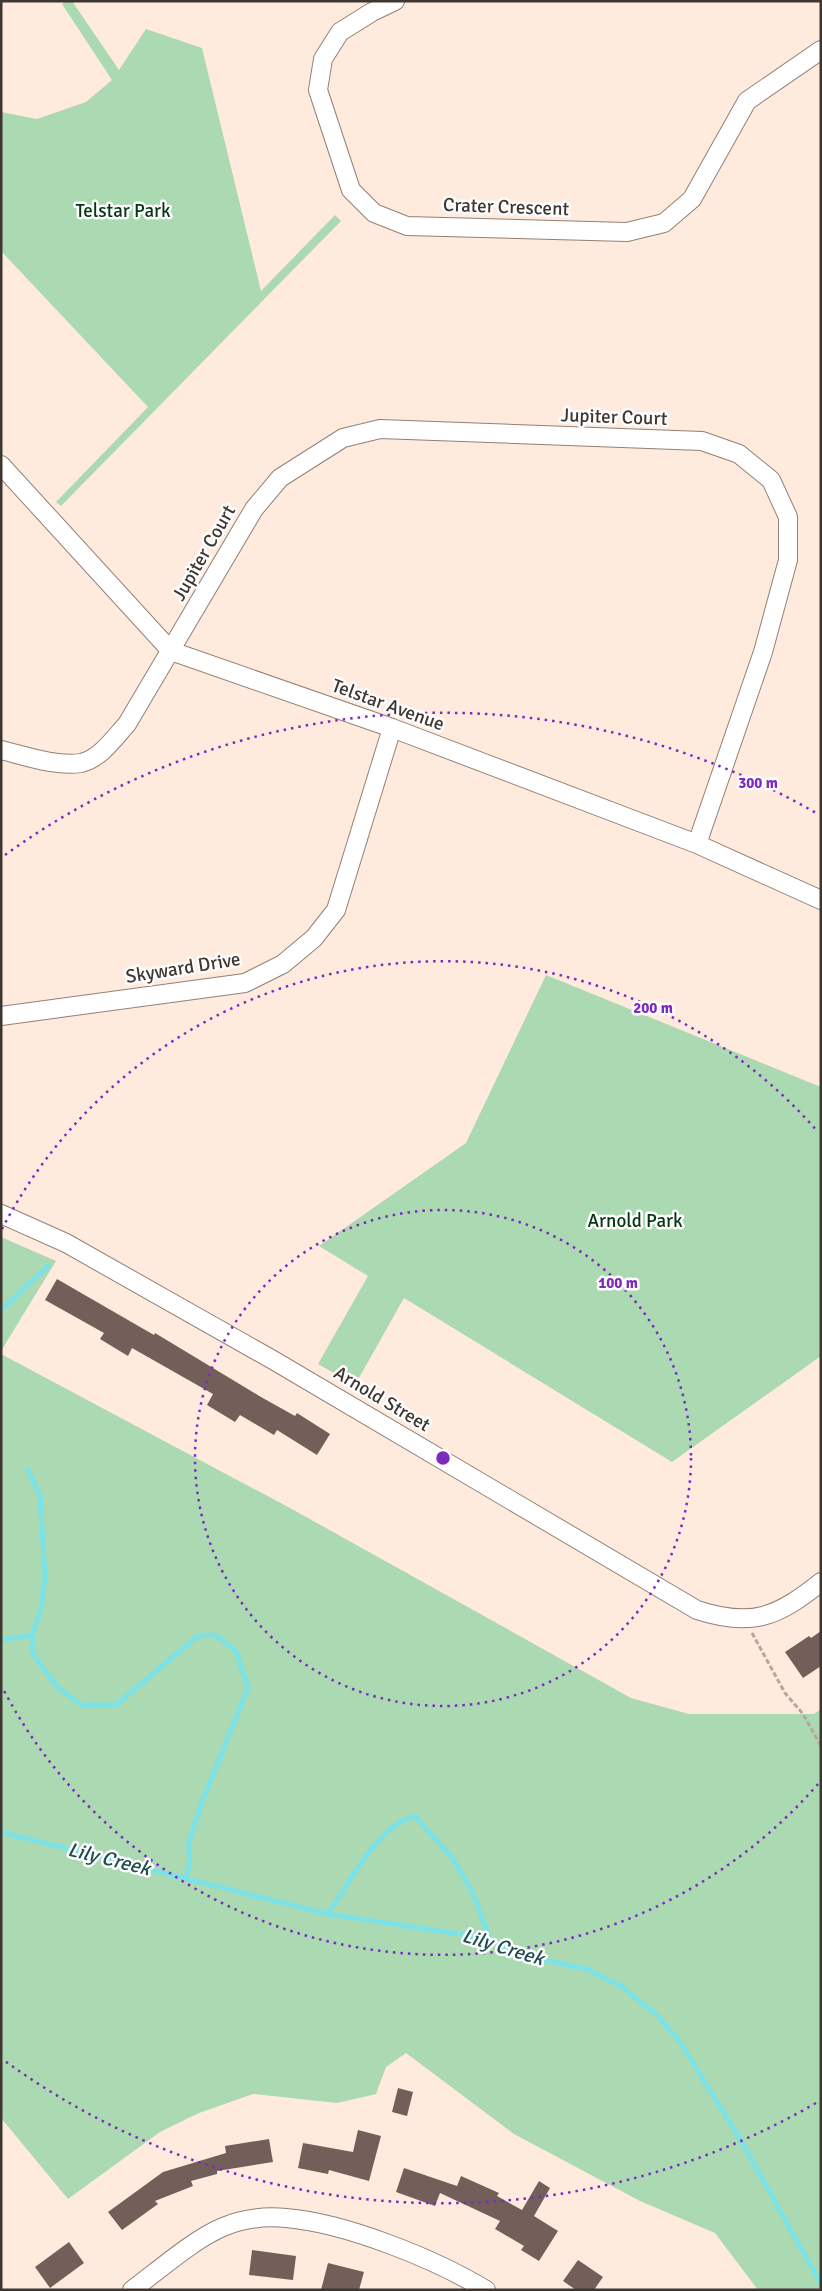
<svg xmlns="http://www.w3.org/2000/svg" width="822" height="2291" font-family="Signika,sans-serif">
<style>
.green{fill:#abd9b1}
.lines{fill:none;stroke-linecap:round;stroke-linejoin:round}
.stream{stroke:#7de2e6;stroke-width:5}
.building{fill:#735f5a}
.street-casing{stroke:#928174;stroke-width:20}
.path{stroke:#b6a79c;stroke-width:3;stroke-dasharray:5 2.5;stroke-linecap:butt}
.street{stroke:#fff;stroke-width:18}
.ring{fill:none;stroke:#7b2cbf;stroke-width:2.5;stroke-dasharray:2.5 5}
.labels{text-anchor:middle;dominant-baseline:central;stroke-width:5;stroke-linejoin:round;paint-order:stroke}
.street-label{font-size:19px;fill:#3e3731;stroke:#fdfdfd}
.park-label{font-size:19px;fill:#063414;stroke:#fdfdfd}
.water-label{font-size:20px;font-style:italic;fill:#1f4c4e;stroke:#fdfdfd}
.centre{fill:#7b2cbf;stroke:#fdfdfd;stroke-width:2.5}
.ring-label{font-size:15px;text-anchor:middle;font-weight:bold;fill:#7b2cbf;stroke:#fdfdfd;stroke-width:5;stroke-linejoin:round;paint-order:stroke}
</style>
<rect width="100%" height="100%" fill="#ffebde"/>
<path class="green" d="M65,1H72L119,70L146,29L202,48L261,291L335,215L341,221L61,506L56,502L148,407L1,251V112L37,119L86,102L112,80L62,4Z
M546,975L821,1087V1356L672,1462L404,1298L355,1385L318,1364L368,1276L319,1246L466,1143Z
M1,1237L56,1261L1,1351Z
M1,1354L290,1508L631,1698L689,1714H814L821,1709V2290H758L715,2233L640,2201L514,2134L406,2053L386,2067L376,2094L337,2103L253,2094L199,2113L160,2132L68,2199L1,2118Z"/>
<g class="lines">
<path class="stream" d="M1,1310L48,1266
M28,1470L40,1495L45,1578L41,1609L32,1635L33,1654L58,1688L82,1705H116L198,1636L216,1635L236,1651L248,1688L201,1805L188,1846L190,1862L186,1877
M1,1640L32,1635
M1,1832L327,1914L467,1935L490,1940L520,1955L587,1969L621,1986L658,2016L680,2042L740,2139L821,2284
M327,1914C350,1884 376,1826 415,1816L454,1860L473,1893L490,1940"/>
</g>
<path class="building" d="M57,1279L154,1335L155,1333L261,1397L295,1416L297,1413L330,1434L317,1455L277,1430L274,1435L240,1415L235,1422L207,1405L213,1394L132,1348L128,1356L100,1339L104,1333L45,1300Z
M821,1631V1666L803,1678L785,1652L809,1636L811,1638Z
M398,2088L413,2092L407,2116L392,2112Z
M358,2130L381,2136L369,2181L329,2170L328,2174L298,2168L303,2143L353,2152Z
M269,2139L273,2162L217,2171V2174L191,2181L193,2186L155,2201L158,2204L122,2230L108,2212L163,2172L226,2153L225,2146Z
M404,2168L457,2186L461,2176L499,2193L497,2196L522,2210L539,2181L550,2188L534,2216L558,2231L539,2261L521,2250L524,2246L495,2229L500,2221L440,2193L435,2206L396,2192Z
M69,2242L84,2263L50,2288L35,2267Z
M252,2250L296,2256L293,2280L249,2275Z
M578,2260L603,2277L594,2290H576L563,2281Z
M328,2263L364,2272L359,2290H321Z"/>
<g class="lines">
<g class="street-casing">
<path id="street" d="M395,1L372,12L340,32L323,59L318,90L351,190L374,213L407,226L627,232L664,223L692,199L747,101L821,50
M1,465L171,651L392,728L697,844L821,900
M1,750C26,756 56,767 81,763C100,759 115,737 127,724L254,509L280,478L343,438L380,429L702,441L739,454L771,480L788,517V560L763,652L697,844
M1,1016L245,983L283,964L314,938L336,910L392,728
M1,1214L66,1243L273,1360L697,1610C752,1628 777,1617 821,1582
M132,2290C158,2271 194,2239 223,2227C242,2219 265,2216 286,2218C346,2223 435,2259 486,2290"/>
</g>
<path class="path" d="M752,1633L785,1693L803,1714L821,1746"/>
<use href="#street" class="street"/>
</g>
<g class="ring">
<circle cx="443" cy="1458" r="248"/>
<path d="M818 1784A497 497 0 0 1 2 1687M2 1229A497 497 0 0 1 818 1132"/>
<path d="M816 2103A745 745 0 0 1 5 2061M5 855A745 745 0 0 1 816 813"/>
</g>
<g class="labels">
<g class="street-label">
<text transform="translate(506 207) rotate(2)">Crater Crescent</text>
<text transform="translate(614 417) rotate(2)">Jupiter Court</text>
<text transform="translate(204 553) rotate(-60)">Jupiter Court</text>
<text transform="translate(388 705) rotate(20)">Telstar Avenue</text>
<text transform="translate(183 968) rotate(-9)">Skyward Drive</text>
<text transform="translate(382 1399) rotate(31)">Arnold Street</text>
</g>
<g class="park-label">
<text x="123" y="211">Telstar Park</text>
<text x="635" y="1221">Arnold Park</text>
</g>
<g class="water-label">
<text transform="translate(109 1859) rotate(14)">Lily Creek</text>
<text transform="translate(503 1947) rotate(17)">Lily Creek</text>
</g>
</g>
<circle cx="443" cy="1458" r="8" class="centre"/>
<g class="ring-label">
<text x="758" y="788">300 m</text>
<text x="653" y="1013">200 m</text>
<text x="618" y="1288">100 m</text>
</g>
<rect width="822" height="2291" fill="none" stroke="#3e3731" stroke-width="5"/>
</svg>
